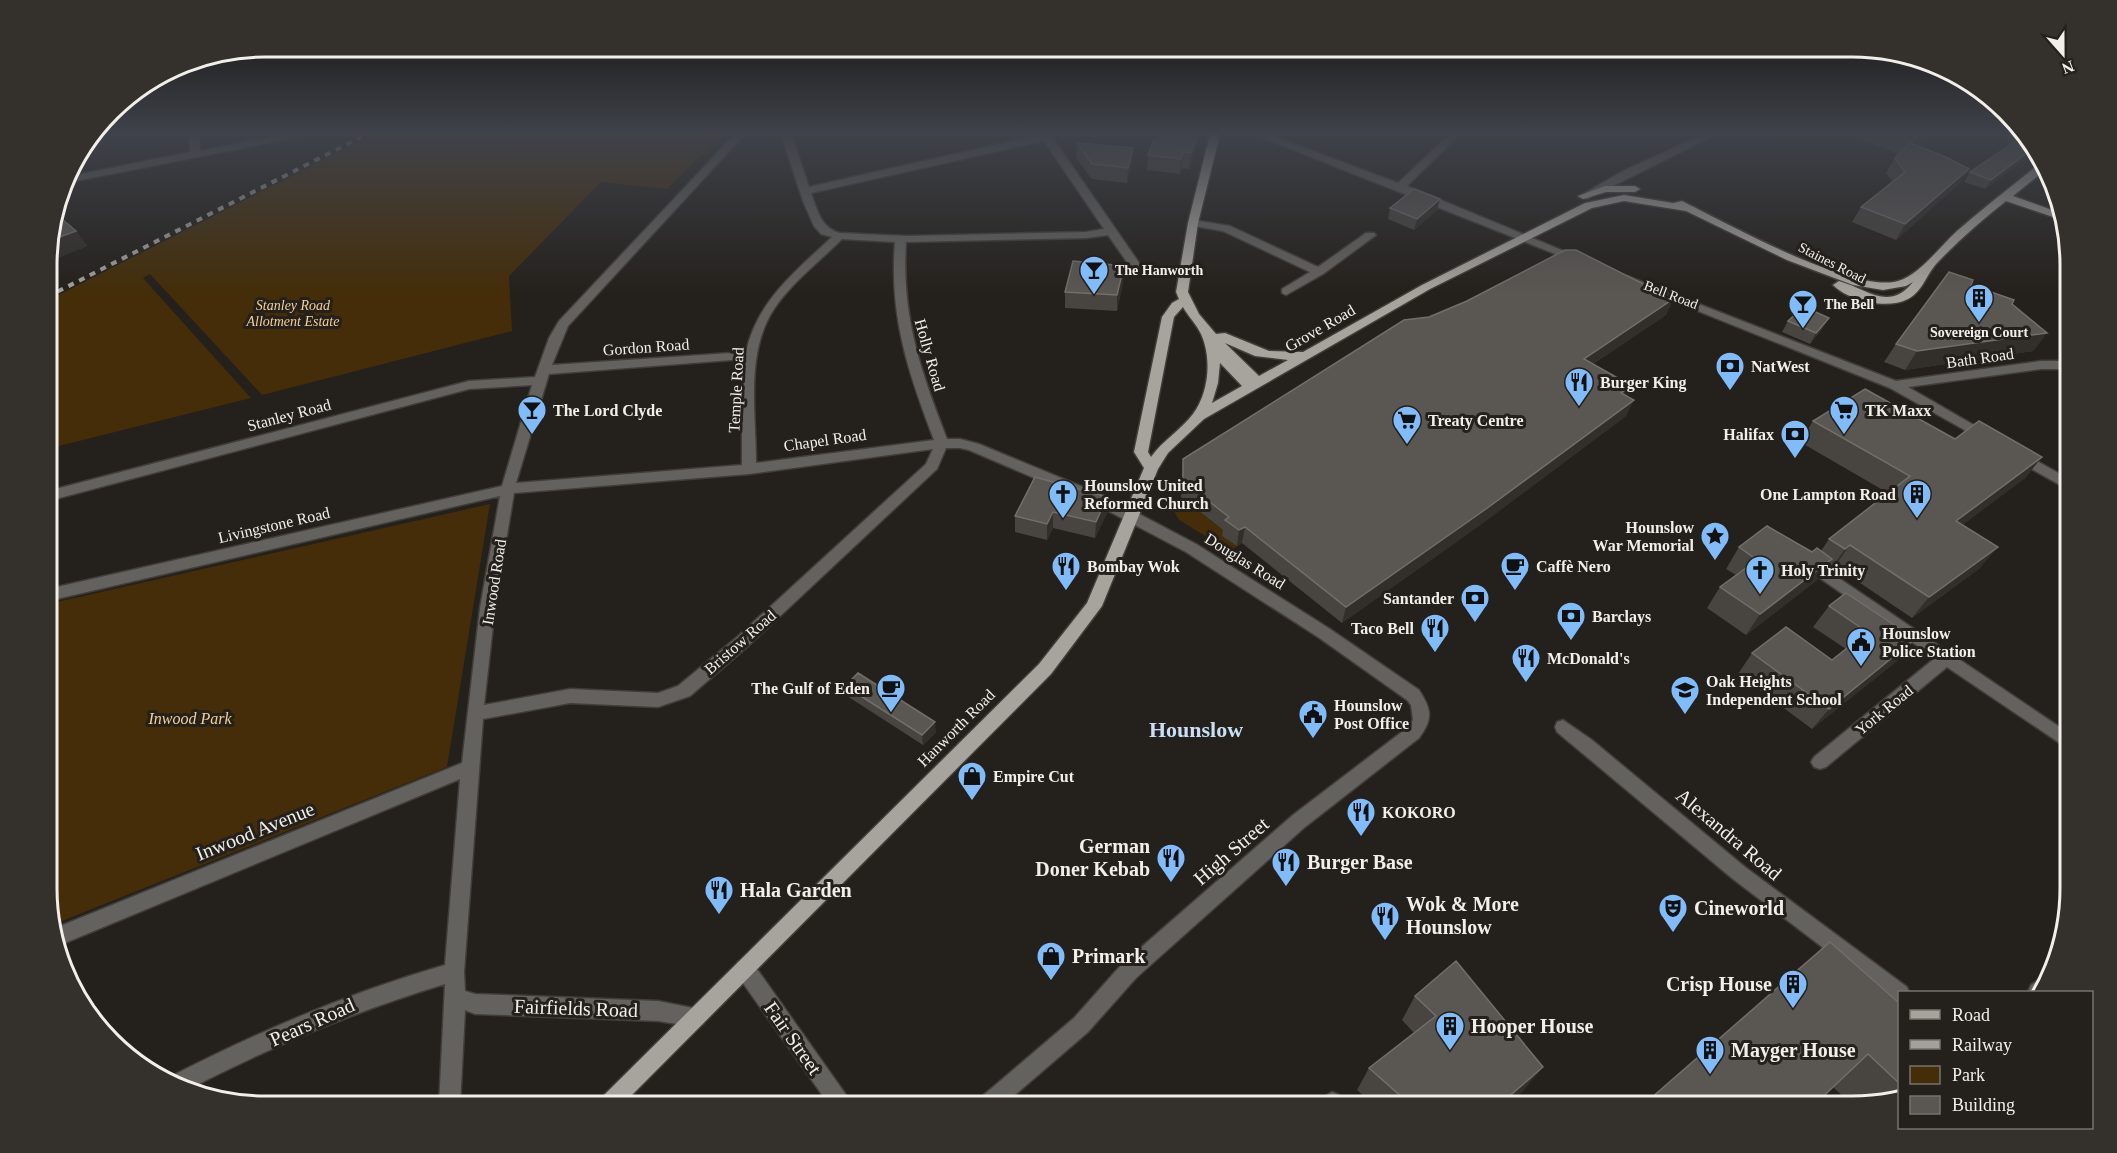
<svg xmlns="http://www.w3.org/2000/svg" width="2117" height="1153" font-family="'Times New Roman',serif">
<style>
.green{fill:#442d08}
.lines{fill:none;stroke-linecap:round;stroke-linejoin:round}
.minor-casing{stroke:#413d38;stroke-width:3}
.major-casing{stroke:#413d38;stroke-width:3}
.minor{fill:#64625f;fill-rule:evenodd}
.major{fill:#a7a39d;fill-rule:evenodd}
.rail{stroke:#a4a19d;stroke-width:4;stroke-dasharray:6 6;stroke-linecap:butt}
.wall{fill:#48443f}
.shaded-wall{fill:#322e29}
.building{fill:#5a5651;stroke:#726e6a;stroke-width:1.5}
.labels{text-anchor:middle;dominant-baseline:central;stroke-width:6;stroke-linejoin:round;paint-order:stroke}
.far-street-label{font-size:14px;fill:#f2efeb;stroke:#24201b}
.far-poi-label{font-size:14px;font-weight:bold;fill:#f2efeb;stroke:#24201b;text-anchor:start}
.far-park-label{font-size:14px;font-style:italic;fill:#f7ce98;stroke:#24201b}
.street-label{font-size:16px;fill:#f2efeb;stroke:#24201b}
.poi-label{font-size:16px;font-weight:bold;fill:#f2efeb;stroke:#24201b;text-anchor:start}
.park-label{font-size:16px;font-style:italic;fill:#f7ce98;stroke:#24201b}
.near-street-label{font-size:20px;fill:#f2efeb;stroke:#24201b}
.near-poi-label{font-size:20px;font-weight:bold;fill:#f2efeb;stroke:#24201b;text-anchor:start}
.district-label{font-size:22px;font-weight:bold;fill:#c9dff7;stroke:#24201b}
.rim{fill:none;stroke:#f2efeb;stroke-width:3}
</style>
<rect width="100%" height="100%" fill="#24201b"/>
<path class="green" d="M374,134H724L667,189L601,182L509,276L512,331L262,395L150,274L143,278L251,398L47,449V301Z
M1183,499L1227,533L1223,536L1237,546L1230,551L1179,520L1174,511Z
M490,504L447,767L52,925L48,917V604Z"/>
<g class="lines">
<g class="minor-casing">
<path id="minor" d="M189,134H199L200,151L285,134H304L299,137L65,183L67,177L190,152Z
M735,134H745L568,326L552,365L746,352C757,301 796,271 832,237L821,234L814,226L803,201L781,134H791L809,187L1043,134H1053L1052,137L1144,270L1138,273L1134,272L1108,235L1086,238L906,242C901,316 921,372 947,439H960L979,444L1107,497L1196,544L1330,629L1419,690C1432,710 1433,719 1419,738L1305,827L1136,978L1088,1032L1002,1106H976L979,1099L1074,1018L1122,964L1293,815L1407,728L1413,720L1411,705L1407,700L1318,637L1186,552L1097,505L969,450L960,448H946L937,469L748,646L690,696L658,707L570,703L483,719L464,972L465,991L475,994L658,1001L703,1010L706,1017L703,1024L696,1027L658,1021L475,1014L465,1010L460,1106H439L445,984C356,1011 272,1046 189,1089L168,1084L166,1082L168,1078C257,1032 348,993 445,965L460,779L60,945L53,929L462,763L480,608L500,496L48,601V589L502,486L532,385L469,389L48,501V491L469,381L535,377L549,338L559,321ZM1044,141L1104,229L1086,232L906,236L840,233C821,228 817,210 811,193ZM842,239L895,242C889,316 908,372 934,440L756,463C756,414 745,353 774,309C792,282 819,262 842,239ZM745,359L742,394V465L516,483L549,374ZM933,449L926,464L736,638L678,686L658,693L570,689L484,705L495,608L514,493L749,474Z
M1253,134H1267L1398,183L1450,134H1460L1407,186L1583,259L1577,262L1573,261Z
M1704,134H1717L1587,199L1578,197L1623,171Z
M1193,220L1230,226L1318,267L1366,233H1374L1376,235L1323,274L1286,295L1282,293V289L1310,272L1223,231L1189,225L1188,223Z
M1627,276L1896,381L2041,361H2069V369H2041L1908,387L1991,435L1993,438L1991,441L1986,442L1890,388L1623,281V277Z
M2017,450L2069,479V490L2012,458L2010,455L2012,452Z
M1806,556L2070,734V750L1947,667L1826,767L1820,769L1814,767L1811,762L1814,757L1935,658L1801,565L1799,561L1801,557Z
M1563,720L1592,740L1745,867L1907,987L1909,992H1900V1003L1893,1001L1733,879L1557,732L1555,727L1557,722Z
M745,960L752,962L849,1099L852,1106H830L738,976L735,969L738,962Z
M2048,974L2050,975L2048,985L2041,992H2028L2031,985Z
M1332,1092L1339,1095L1342,1102L1341,1106H1318L1321,1099Z"/>
</g>
<g class="major-casing">
<path id="major" d="M1210,134H1220L1198,223L1188,292L1199,314L1216,334L1225,333L1269,351L1303,352L1422,285L1585,203L1624,195L1673,203L1682,201C1725,222 1853,294 1898,281C1921,274 1939,247 1957,231C1983,208 2011,187 2038,165L2041,164L2044,171L2013,196L2060,213L2062,220L2006,201C1982,220 1958,241 1937,263C1926,275 1923,291 1908,299C1887,310 1849,301 1833,285L1839,281C1867,289 1889,312 1913,282L1906,286L1883,290L1853,285L1787,260L1686,211L1624,201L1592,208L1430,289L1204,419L1168,453L1158,469L1102,606L1051,674L621,1106H597L600,1099L1039,664L1087,603L1144,468L1134,452L1162,317L1172,303L1179,299L1176,292L1188,223ZM1183,307C1188,316 1197,325 1201,334C1212,358 1209,393 1193,414C1181,430 1163,440 1151,457L1148,452L1174,317ZM1225,343L1255,356L1288,360L1259,376ZM1220,363L1242,386L1212,403L1218,383Z
M1605,186H1635L1640,189L1635,192H1606L1583,199L1578,196Z"/>
</g>
<use href="#minor" class="minor"/>
<use href="#major" class="major"/>
<path class="rail" d="M47,297L367,134"/>
</g>
<path class="wall" d="M1846,134H1938L1920,147L1969,169L1959,184L1896,240L1852,222L1861,207L1893,182L1886,173L1895,158L1899,154Z
M2010,134H2023L2034,143L2036,151L1985,189L1964,182L1970,172L2013,143L2005,141Z
M1077,143L1133,148L1132,163L1127,183L1092,179L1076,158Z
M1198,143L1189,169L1182,168L1180,174L1147,170L1148,155Z
M1440,199L1437,210L1414,230L1388,219L1390,208Z
M57,215L76,231L87,246L55,259L47,252V250Z
M1124,266L1123,282L1117,311L1065,308V292Z
M1971,285L2012,304L2047,333L2033,351L1905,370L1884,362L1896,344Z
M1673,299L1666,315L1593,364L1627,396L1626,416L1480,525L1342,623L1242,543L1237,546L1222,536L1223,530L1181,497L1182,475L1183,459L1429,317L1467,301Z
M1788,321L1823,328L1810,344L1782,332Z
M1813,421L1955,439L2042,457L2025,478L1962,525L1980,568L1912,618L1835,566L1830,570L1826,568L1817,580L1746,635L1707,608L1720,587L1736,575L1726,569L1739,547L1812,552L1821,551L1829,539L1888,493L1800,442Z
M1107,497V513L1095,538L1053,528L1047,540L1015,532V516Z
M1829,606L1915,639L1898,660L1812,729L1738,674L1752,653L1832,660L1846,649L1813,627Z
M845,686L936,732L923,745L847,696Z
M1415,996L1524,1090L1505,1106H1375L1357,1090L1369,1068L1414,1033L1402,1020Z
M1899,1003V1095L1866,1106H1853L1833,1087Z"/>
<path class="shaded-wall" d="M1198,134H1199L1198,143L1189,169L1191,153Z
M1921,134H1938L1905,157L1917,137Z
M2035,147L2036,151L1985,189L1991,180Z
M1133,148L1132,163L1127,183L1128,168Z
M1183,152L1182,168L1180,174L1181,159Z
M1969,169L1959,184L1896,240L1905,224Z
M1440,199L1437,210L1414,230L1417,219Z
M76,231L87,246L55,259L48,248L49,241Z
M1124,266L1123,282L1117,311V295Z
M1673,299L1666,315L1577,375L1584,359Z
M1829,318L1823,328L1810,344L1816,333Z
M2047,333L2033,351L1905,370L1917,351Z
M1632,386L1624,402L1621,393Z
M1634,400L1626,416L1480,525L1342,623L1346,607Z
M2042,457L2025,478L1939,543L1956,521Z
M1107,497V513L1095,538L1096,522Z
M1053,512V528L1047,540V524Z
M1245,527L1242,543L1237,546L1239,530Z
M1850,545L1835,566L1830,570L1845,549Z
M1998,547L1980,568L1912,618L1929,597Z
M1832,559L1817,580L1746,635L1760,614Z
M1915,639L1898,660L1812,729L1829,709Z
M935,722L936,732L923,745L922,735Z
M1543,1067L1524,1090L1505,1106H1498Z"/>
<path class="building" d="M1161,134H1198L1191,153L1183,152L1181,159L1148,155L1154,139L1159,140Z
M1908,134H1921L1917,137Z
M2017,134H2023L2034,143L2035,147L1991,180L1970,172L2023,136Z
M1077,143L1133,148L1128,168L1092,164Z
M1910,143L1946,157L1969,169L1905,224L1861,207L1905,172L1895,158Z
M1414,189L1440,199L1417,219L1390,208Z
M57,215L76,231L49,241Z
M1565,250H1576L1673,299L1584,359L1632,386L1621,393L1634,400L1486,509L1346,607L1245,527L1239,530L1225,520L1229,517L1183,481V459L1404,320L1429,317L1467,301Z
M1073,261L1124,266L1117,295L1065,292Z
M1949,272L1973,280L1971,285L2014,300L2012,304L2047,333L1917,351L1896,344Z
M1801,309L1807,311L1809,309L1829,318L1816,333L1788,321Z
M1865,389L1955,439L1979,421L2042,457L1956,521L1998,547L1929,597L1850,545L1845,549L1829,539L1910,476L1813,421Z
M1035,477L1107,497L1096,522L1053,512L1047,524L1015,516Z
M1767,526L1812,552L1817,548L1832,559L1760,614L1720,587L1757,560L1739,547Z
M1846,593L1915,639L1829,709L1752,653L1786,627L1832,660L1867,632L1829,606Z
M858,673L935,722L922,735L845,686Z
M1830,942L1899,1003V1083L1868,1054L1813,1106H1642Z
M1456,961L1543,1067L1498,1106H1412L1369,1068L1436,1016L1415,996Z"/>
<linearGradient id="sky" x2="0" y2="1"><stop stop-color="#14120f"/><stop offset="0.45" stop-color="#3f424a"/><stop offset="1" stop-color="#3f424a" stop-opacity="0"/></linearGradient>
<rect width="2117" height="295" fill="url(#sky)"/>
<defs>
<g id="bar-pin" transform="scale(1.5)"><path d="M0 17L-7.5 6A9.5 9.5 0 1 1 7.5 6Z" fill="#81bcfa" stroke="#24201b"/><path d="M-6-5H6L.8 .8V4.5H3.5V6h-7V4.5H-.8V.8Z" fill="#111"/></g>
<g id="building-pin" transform="scale(1.5)"><path d="M0 17L-7.5 6A9.5 9.5 0 1 1 7.5 6Z" fill="#81bcfa" stroke="#24201b"/><path d="M-4-6H4V6H1V3H-1V6H-4ZM-2.5-4.3h1.7v1.8h-1.7ZM.8-4.3h1.7v1.8H.8ZM-2.5-1h1.7V.8h-1.7ZM.8-1h1.7V.8H.8Z" fill="#111"/></g>
<g id="bank-pin" transform="scale(1.5)"><path d="M0 17L-7.5 6A9.5 9.5 0 1 1 7.5 6Z" fill="#81bcfa" stroke="#24201b"/><path d="M-6-4H6V4H-6ZM0-2.3a2.3 2.3 0 1 0 0 4.6a2.3 2.3 0 1 0 0-4.6Z" fill="#111"/></g>
<g id="restaurant-pin" transform="scale(1.5)"><path d="M0 17L-7.5 6A9.5 9.5 0 1 1 7.5 6Z" fill="#81bcfa" stroke="#24201b"/><path d="M-5-6h1v4h1v-4h1v4h1v-4h1v5L-1.5 .5V6h-2V.5L-5-1ZM5-6V6H3V1.5H1.5Q1.5-4 5-6Z" fill="#111"/></g>
<g id="supermarket-pin" transform="scale(1.5)"><path d="M0 17L-7.5 6A9.5 9.5 0 1 1 7.5 6Z" fill="#81bcfa" stroke="#24201b"/><path d="M-6-5.5h2.5l.6 2H6L4.5 2H-2.5L-4.4-4H-6ZM-1.5 3.2a1.3 1.3 0 1 0 .1 0ZM3 3.2a1.3 1.3 0 1 0 .1 0Z" fill="#111"/></g>
<g id="church-pin" transform="scale(1.5)"><path d="M0 17L-7.5 6A9.5 9.5 0 1 1 7.5 6Z" fill="#81bcfa" stroke="#24201b"/><path d="M-1.2-6h2.4v3.5h3.3v2.4h-3.3V6h-2.4V-.1h-3.3v-2.4h3.3Z" fill="#111"/></g>
<g id="sight-pin" transform="scale(1.5)"><path d="M0 17L-7.5 6A9.5 9.5 0 1 1 7.5 6Z" fill="#81bcfa" stroke="#24201b"/><path d="M0-6L1.8-2.2L6-1.7L2.9 1.2L3.7 5.4L0 3.3L-3.7 5.4L-2.9 1.2L-6-1.7L-1.8-2.2Z" fill="#111"/></g>
<g id="cafe-pin" transform="scale(1.5)"><path d="M0 17L-7.5 6A9.5 9.5 0 1 1 7.5 6Z" fill="#81bcfa" stroke="#24201b"/><path d="M-5.5-4.5H6V0H3Q3 3.5 0 3.5H-2.5Q-5.5 3.5-5.5 0ZM3-3.2v2h1.7v-2ZM-6 4.5H4V6H-6Z" fill="#111"/></g>
<g id="civic-pin" transform="scale(1.5)"><path d="M0 17L-7.5 6A9.5 9.5 0 1 1 7.5 6Z" fill="#81bcfa" stroke="#24201b"/><path d="M-.6-6.5H3V-4.5H.6V-3L4-1V1h2V6H-6V1h2V-1L-.6-3ZM-1.2 2.5V6h2.4V2.5Z" fill="#111"/></g>
<g id="school-pin" transform="scale(1.5)"><path d="M0 17L-7.5 6A9.5 9.5 0 1 1 7.5 6Z" fill="#81bcfa" stroke="#24201b"/><path d="M0-5L7-2L0 1L-7-2ZM-4 1L0 2.5L4 1V4Q0 6-4 4Z" fill="#111"/></g>
<g id="shop-pin" transform="scale(1.5)"><path d="M0 17L-7.5 6A9.5 9.5 0 1 1 7.5 6Z" fill="#81bcfa" stroke="#24201b"/><path d="M-5-2.5h2.3a2.7 3.5 0 0 1 5.4 0H5L5.5 6h-11ZM-1.5-2.5h3a1.5 2.3 0 0 0-3 0Z" fill="#111"/></g>
<g id="theatre-pin" transform="scale(1.5)"><path d="M0 17L-7.5 6A9.5 9.5 0 1 1 7.5 6Z" fill="#81bcfa" stroke="#24201b"/><path d="M-5-5.5Q0-4 5-5.5V0Q5 5 0 6Q-5 5-5 0ZM-3.3-2.5H-1v1.5H-3.3ZM1-2.5H3.3v1.5H1ZM-2.8 1Q0 5.5 2.8 1Z" fill="#111"/></g>
</defs>
<g fill-rule="evenodd">
<use href="#bar-pin" x="1094" y="270"/>
<use href="#building-pin" x="1979" y="298"/>
<use href="#bar-pin" x="1803" y="304"/>
<use href="#bank-pin" x="1730" y="366"/>
<use href="#restaurant-pin" x="1579" y="382"/>
<use href="#bar-pin" x="532" y="410"/>
<use href="#supermarket-pin" x="1844" y="410"/>
<use href="#supermarket-pin" x="1407" y="420"/>
<use href="#bank-pin" x="1795" y="434"/>
<use href="#church-pin" x="1063" y="494"/>
<use href="#building-pin" x="1917" y="494"/>
<use href="#sight-pin" x="1715" y="536"/>
<use href="#restaurant-pin" x="1066" y="566"/>
<use href="#cafe-pin" x="1515" y="566"/>
<use href="#church-pin" x="1760" y="570"/>
<use href="#bank-pin" x="1475" y="598"/>
<use href="#bank-pin" x="1571" y="616"/>
<use href="#restaurant-pin" x="1435" y="628"/>
<use href="#civic-pin" x="1861" y="642"/>
<use href="#restaurant-pin" x="1526" y="658"/>
<use href="#cafe-pin" x="891" y="688"/>
<use href="#school-pin" x="1685" y="690"/>
<use href="#civic-pin" x="1313" y="714"/>
<use href="#shop-pin" x="972" y="776"/>
<use href="#restaurant-pin" x="1361" y="812"/>
<use href="#restaurant-pin" x="1171" y="858"/>
<use href="#restaurant-pin" x="1286" y="862"/>
<use href="#restaurant-pin" x="719" y="890"/>
<use href="#theatre-pin" x="1673" y="908"/>
<use href="#restaurant-pin" x="1385" y="916"/>
<use href="#shop-pin" x="1051" y="956"/>
<use href="#building-pin" x="1793" y="984"/>
<use href="#building-pin" x="1450" y="1026"/>
<use href="#building-pin" x="1710" y="1050"/>
</g>
<g class="labels">
<g class="far-street-label">
<text transform="translate(1832 263) rotate(27)">Staines Road</text>
<text transform="translate(1671 295) rotate(21)">Bell Road</text>
</g>
<g class="far-poi-label">
<text x="1115" y="270">The Hanworth</text>
<text x="1824" y="304">The Bell</text>
<text x="1979" y="332" text-anchor="middle">Sovereign Court</text>
</g>
<g class="far-park-label">
<text x="293" y="305">Stanley Road<tspan x="293" dy="16">Allotment Estate</tspan></text>
</g>
<g class="street-label">
<text transform="translate(1320 328) rotate(-30)">Grove Road</text>
<text transform="translate(646 347) rotate(-4)">Gordon Road</text>
<text transform="translate(930 355) rotate(74)">Holly Road</text>
<text transform="translate(1980 358) rotate(-8)">Bath Road</text>
<text transform="translate(736 390) rotate(-87)">Temple Road</text>
<text transform="translate(289 415) rotate(-15)">Stanley Road</text>
<text transform="translate(825 440) rotate(-8)">Chapel Road</text>
<text transform="translate(274 525) rotate(-13)">Livingstone Road</text>
<text transform="translate(1245 561) rotate(32)">Douglas Road</text>
<text transform="translate(494 582) rotate(-81)">Inwood Road</text>
<text transform="translate(740 642) rotate(-41)">Bristow Road</text>
<text transform="translate(1884 710) rotate(-39)">York Road</text>
<text transform="translate(956 728) rotate(-45)">Hanworth Road</text>
</g>
<g class="poi-label">
<text x="1751" y="366">NatWest</text>
<text x="1600" y="382">Burger King</text>
<text x="553" y="410">The Lord Clyde</text>
<text x="1865" y="410">TK Maxx</text>
<text x="1428" y="420">Treaty Centre</text>
<text x="1774" y="434" text-anchor="end">Halifax</text>
<text x="1084" y="485">Hounslow United<tspan x="1084" dy="18">Reformed Church</tspan></text>
<text x="1896" y="494" text-anchor="end">One Lampton Road</text>
<text x="1694" y="527" text-anchor="end">Hounslow<tspan x="1694" dy="18">War Memorial</tspan></text>
<text x="1087" y="566">Bombay Wok</text>
<text x="1536" y="566">Caffè Nero</text>
<text x="1781" y="570">Holy Trinity</text>
<text x="1454" y="598" text-anchor="end">Santander</text>
<text x="1592" y="616">Barclays</text>
<text x="1414" y="628" text-anchor="end">Taco Bell</text>
<text x="1882" y="633">Hounslow<tspan x="1882" dy="18">Police Station</tspan></text>
<text x="1547" y="658">McDonald's</text>
<text x="1706" y="681">Oak Heights<tspan x="1706" dy="18">Independent School</tspan></text>
<text x="870" y="688" text-anchor="end">The Gulf of Eden</text>
<text x="1334" y="705">Hounslow<tspan x="1334" dy="18">Post Office</tspan></text>
<text x="993" y="776">Empire Cut</text>
<text x="1382" y="812">KOKORO</text>
</g>
<g class="park-label">
<text x="190" y="718">Inwood Park</text>
</g>
<g class="near-street-label">
<text transform="translate(255 831) rotate(-22)">Inwood Avenue</text>
<text transform="translate(1729 834) rotate(40)">Alexandra Road</text>
<text transform="translate(1231 851) rotate(-41)">High Street</text>
<text transform="translate(576 1008) rotate(2)">Fairfields Road</text>
<text transform="translate(312 1022) rotate(-24)">Pears Road</text>
<text transform="translate(793 1038) rotate(55)">Fair Street</text>
</g>
<g class="near-poi-label">
<text x="1150" y="846" text-anchor="end">German<tspan x="1150" dy="23">Doner Kebab</tspan></text>
<text x="1307" y="862">Burger Base</text>
<text x="740" y="890">Hala Garden</text>
<text x="1406" y="904">Wok &amp; More<tspan x="1406" dy="23">Hounslow</tspan></text>
<text x="1694" y="908">Cineworld</text>
<text x="1072" y="956">Primark</text>
<text x="1772" y="984" text-anchor="end">Crisp House</text>
<text x="1471" y="1026">Hooper House</text>
<text x="1731" y="1050">Mayger House</text>
</g>
<g class="district-label">
<text x="1196" y="729">Hounslow</text>
</g>
</g>
<path d="M0 0H2117V1153H0ZM265 57H1852A208 208 0 0 1 2060 265V888A208 208 0 0 1 1852 1096H265A208 208 0 0 1 57 888V265A208 208 0 0 1 265 57Z" fill="#34312c" fill-rule="evenodd"/>
<path class="rim" d="M265 57H1852A208 208 0 0 1 2060 265V888A208 208 0 0 1 1852 1096H265A208 208 0 0 1 57 888V265A208 208 0 0 1 265 57Z"/>
<rect x="1898" y="991" width="195" height="138" fill="#24201b" stroke="#76736e" stroke-width="1.5"/>
<rect x="1910" y="1010" width="30" height="9" fill="#a7a39d" stroke="#76736e" stroke-width="1.5"/>
<text x="1952" y="1021" font-size="18" fill="#f2efeb">Road</text>
<rect x="1910" y="1040" width="30" height="9" fill="#a4a19d" stroke="#76736e" stroke-width="1.5"/>
<text x="1952" y="1051" font-size="18" fill="#f2efeb">Railway</text>
<rect x="1910" y="1066" width="30" height="18" fill="#442d08" stroke="#76736e" stroke-width="1.5"/>
<text x="1952" y="1081" font-size="18" fill="#f2efeb">Park</text>
<rect x="1910" y="1096" width="30" height="18" fill="#5a5651" stroke="#76736e" stroke-width="1.5"/>
<text x="1952" y="1111" font-size="18" fill="#f2efeb">Building</text>
<g transform="translate(2063 54) rotate(159)" stroke="#24201b" stroke-width="4.5" paint-order="stroke">
<path d="M0-4.5L10 22L0 15L-10 22Z" fill="#f2efeb"/>
<text y="-9" font-size="16" font-weight="bold" text-anchor="middle" fill="#f2efeb">N</text>
</g>
</svg>
